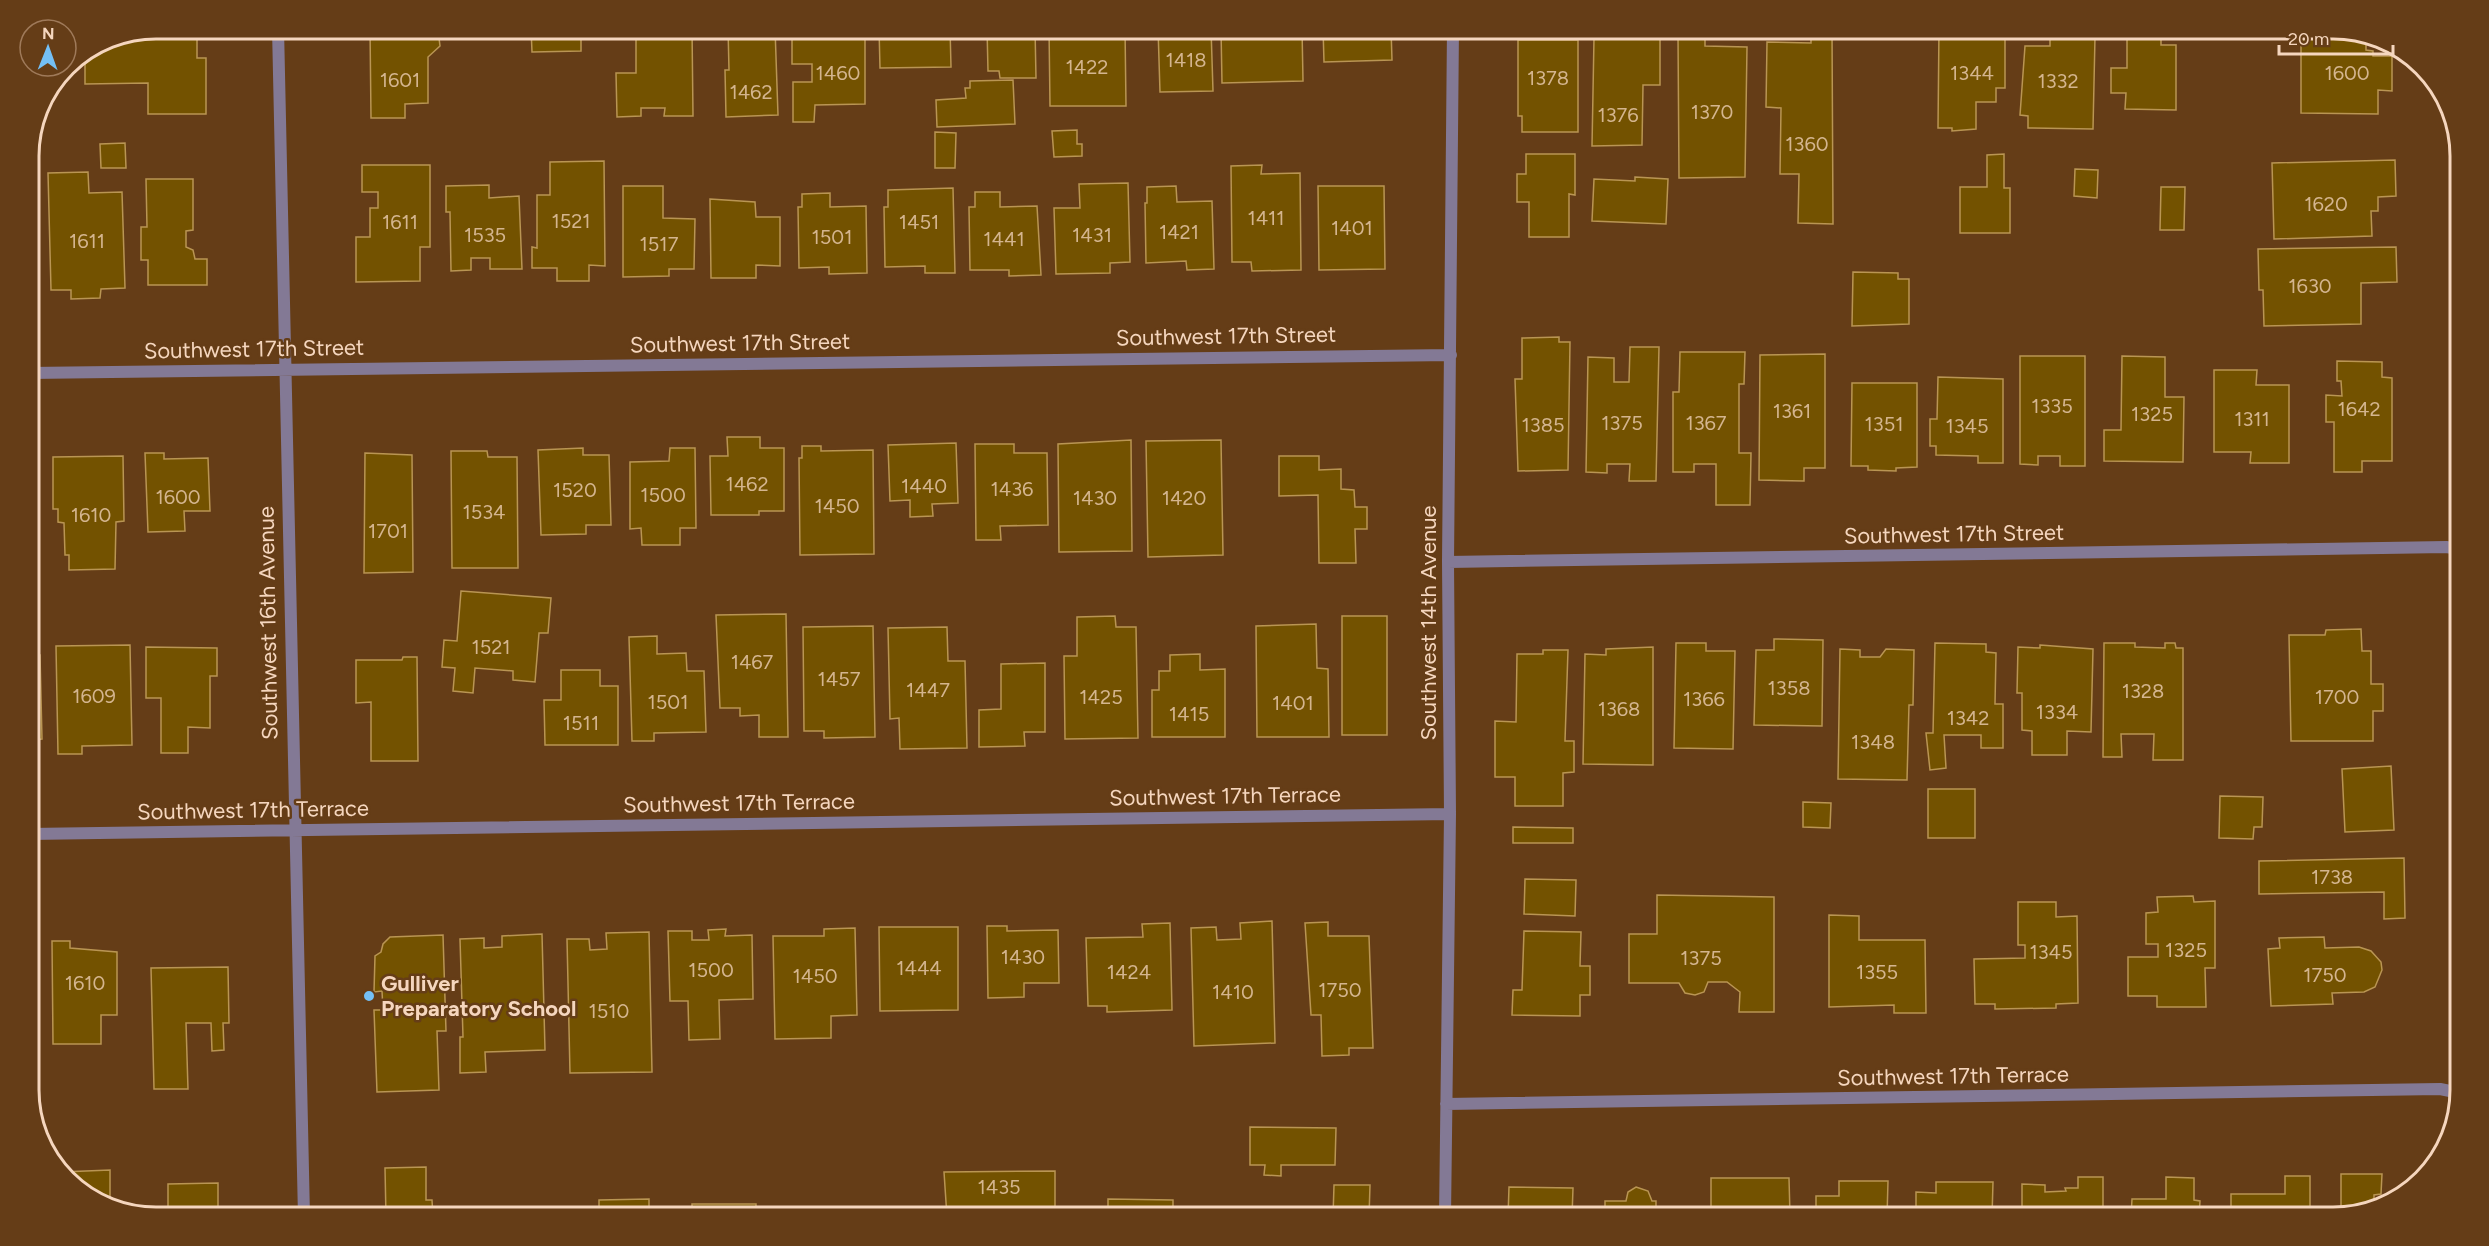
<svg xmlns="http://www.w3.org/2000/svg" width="2489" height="1246" font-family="Figtree,sans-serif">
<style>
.building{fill:#735200;stroke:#b99553;stroke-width:1.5}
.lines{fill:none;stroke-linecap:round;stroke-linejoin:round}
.street{stroke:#837995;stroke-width:12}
.poi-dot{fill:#74c0f6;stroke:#653d17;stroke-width:2}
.labels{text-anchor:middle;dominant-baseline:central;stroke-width:5;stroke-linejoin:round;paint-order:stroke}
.number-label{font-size:20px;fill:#d4b58e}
.street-label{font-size:22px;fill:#f5d6be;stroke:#653d17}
.poi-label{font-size:22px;font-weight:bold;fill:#f5d6be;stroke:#653d17;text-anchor:start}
.rim{fill:none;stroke:#f5d6be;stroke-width:3}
</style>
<rect width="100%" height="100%" fill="#653d17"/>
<path class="building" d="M156,28H205V35L197,36V58H206V114H148V83L85,84V53L107,38Z
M370,28H463L438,30L440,46L428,57V103L405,104V118H371Z
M531,28H581V51L532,52Z
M636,28H692L693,116H664L665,108H641V116L617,117L616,73H636Z
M728,28H775L778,115L726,117L725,70H729Z
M792,28H865V104L815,105L814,122H793V82H812V64H792Z
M879,28H950L951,67L880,68Z
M987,28H1035L1036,78H1000L999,71H988Z
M1049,28H1125L1126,106H1050Z
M1158,28H1211L1213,91L1160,92Z
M1302,28L1303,81L1222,83L1221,30Z
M1323,28H1391L1392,60L1324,62Z
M1939,28H2005V88H1996V102H1976V129L1952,131V128H1938Z
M2301,28H2333L2366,36V50L2373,51V56H2392V91L2378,90V114L2301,113Z
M1811,29L1832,30L1833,224L1798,223L1799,174H1780L1781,108L1766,107L1767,42L1811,43Z
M2050,32H2075V37H2095L2093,129L2028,128V116L2020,115L2025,46H2050Z
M2127,33L2161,34V45H2176V110L2125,109L2126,93H2111V68H2127Z
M1705,34V46L1747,47L1745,177L1679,178L1678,35Z
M1594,38L1660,39V85H1643L1642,145L1592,146Z
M1518,40H1578V132H1522V116H1518Z
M1013,80L1015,124L937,127L936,100L966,98L965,88H970V81Z
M1077,130V144H1082V156L1054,157L1052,131Z
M935,132L956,133L955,168H935Z
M125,143L126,168H101L100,144Z
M1526,154H1575V195L1569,194V237H1529V202H1517V174H1526Z
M2004,154V188H2010V233H1960V187H1987V155Z
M2395,160L2396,196L2378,197V211H2371L2372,236L2274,239L2272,163Z
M604,161L605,266L589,265V281H557V268H532V247L537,248V195H550V162Z
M362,165H430V247H420V281L356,282V237H370V208H378V192H362Z
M1262,165L1261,174L1300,173L1301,270L1252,271L1251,262H1232L1231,166Z
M2075,169L2098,170L2097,198L2074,196Z
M88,172L89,193L122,192L125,288L101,289L100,298L71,299V290H51L48,173Z
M1635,177L1668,179L1666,224L1592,221L1594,179L1635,181Z
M146,179H193V230L186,231V247L193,250L195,259H207V285H148V260H141V227H147Z
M1128,183L1130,262L1110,263V273L1056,274L1054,208H1080L1079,184Z
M489,185V198L519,196L522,269H490V258H471V270L451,271L450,212H446V186Z
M623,186H663V218L695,219L694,269H669V276L623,277Z
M1176,186L1177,202L1212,201L1214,269L1187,270L1186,261L1146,263L1145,203H1147V187Z
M1318,186H1384L1385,269L1319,270Z
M2161,187H2185L2184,230H2160Z
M953,188L955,273H925V266L885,267L884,207H888V190Z
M975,192H1000V207L1037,206L1041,275L1009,276V270H970L969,207H975Z
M830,193V207L866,206L867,273L829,274V267L799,268L798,207H802V194Z
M29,196H30L31,283H29Z
M710,199L755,202L756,217H780V266L756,265V278H711Z
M2396,247L2397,282L2361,283V324L2264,326L2263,290H2259L2258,249Z
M1853,272L1898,273V279H1909V324L1852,326Z
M1559,337V342H1570L1568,470L1518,471L1515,379H1522V338Z
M1630,347H1659L1656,481H1629L1630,464H1607V473L1586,472L1588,357L1614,358V382H1629Z
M1680,352H1745L1744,384H1739V453H1751L1750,505H1716V464H1694V472H1673V392H1679Z
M1825,354V468H1804V481L1759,480L1760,355Z
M2020,356H2085V466H2060V456H2038V465L2020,464Z
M2122,356L2165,357V397H2184L2183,462L2104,461V430H2121Z
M2337,361L2382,362V377L2392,378V461H2362V472H2334V422H2326V395L2342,396L2341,381H2337Z
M2214,370H2257L2256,385H2289V463H2250L2251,452H2214Z
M1938,377L2003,379V463H1978V456L1936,455V446H1930V419H1937Z
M1852,383H1917V467L1896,468V471L1868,470V466H1851Z
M727,437H760V448H784V511H759V515H711L710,456H728Z
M1131,440L1132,551L1059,552L1058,444Z
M1221,440L1223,555L1148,557L1146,441Z
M956,443L958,503L932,504L933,516L910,517V500L890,501L888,445Z
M975,444H1014V453H1047L1048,525L1000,526L1001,540H976Z
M802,446H821V451L873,450L874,554L800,555L799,458H802Z
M583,448V455H609L611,525H586V534L541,535L538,450Z
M670,448H695L696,528H680V545H642L641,528L630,529V462L669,461Z
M451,451H487L488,457H517L518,568H452Z
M145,453H164V459L208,458L210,511H184L185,531L148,532Z
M365,453L412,455L413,572L364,573Z
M123,456L124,521L116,522L115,569L69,570V555H65L64,523L58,522V509H53V457Z
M1279,456H1319V470L1341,469V489L1354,490L1355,507H1367V529H1355L1356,563H1319L1318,495L1279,496Z
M29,464H32L37,584H29Z
M461,591L551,598L548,633H539L535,682L513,680V671L475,668L473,693L453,691L455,668L442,667L444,640L457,641Z
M786,614L788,737H759V715L740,716V708H720L716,615Z
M1115,616L1116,627H1136L1138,738L1065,739L1064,656H1077V617Z
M1342,616H1387V735H1342Z
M1316,624L1317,668L1328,669L1329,737H1257L1256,626Z
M873,626L875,737L824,738V731H804L803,627Z
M947,627L948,661H965L967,748L900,749L899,718L890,719L888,628Z
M2361,629L2362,651H2371V684H2383V711H2373V741H2291L2289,635H2325L2326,630Z
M657,636V654L686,653L687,671H704L706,732L654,733V741H632L629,637Z
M1774,639L1823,640L1822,726L1754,725L1756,650H1774Z
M1676,643H1706V651H1735L1733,749L1674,748Z
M1935,643L1986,644V652L1996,653L1995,704H2003V748H1981V735H1944L1946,768L1930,770L1926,733H1933Z
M2104,643H2135V647L2165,648V643H2175L2176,648H2183V760H2153L2154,734H2121L2122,757H2103Z
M130,645L132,745L82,746V754H58L56,646Z
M2040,645L2093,649L2091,732L2067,731V755H2032V731L2022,730V693H2017L2018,647L2040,648Z
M146,647L217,648V676H210V728L188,727V753H161V698H146Z
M1653,647V765L1583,764L1585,654L1606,655V649Z
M1840,649L1860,650V657H1880L1886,649L1914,650L1913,705H1909L1907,780L1838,779Z
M1543,650H1568L1565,741H1574V772L1563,773V806H1515V777H1495V721L1516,722L1517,654H1543Z
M1200,654V670L1225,669V737H1152V690H1159V671H1170V655Z
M29,655H40L42,739L29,740Z
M403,657H417L418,761H371V702L356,703V660H402Z
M1045,663V732H1024L1025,746L979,747V710L1001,709V664Z
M561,670H600V686H618V745H545L544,700H561Z
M2391,766L2394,830L2345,832L2342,769Z
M1928,789H1975V838H1928Z
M2220,796L2263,797L2262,827H2254L2253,839L2219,838Z
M1803,802L1831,803L1830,828L1803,827Z
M1513,827L1573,828V843H1513Z
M2404,858L2405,918L2384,919V892L2259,894V861Z
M1525,879L1576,880L1575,916L1524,914Z
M1657,895L1774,897V1012H1739L1740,992L1727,982H1708L1704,992L1695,995L1685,993L1679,983H1629V934H1657Z
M2193,896L2194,902L2215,901V968H2205L2206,1007H2157V996H2128V957H2158V944H2146V913L2158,912L2157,897Z
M2018,902H2056V917L2077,916L2078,1003L2056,1004V1008L1995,1009V1004H1975L1974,959L2025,958V945H2018Z
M1829,915L1859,916V940H1925L1926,1013H1894V1005L1829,1007Z
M1272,921L1275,1043L1194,1046L1191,928L1216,927L1217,940L1241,939L1240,923Z
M1328,922V936H1369L1373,1048H1349V1055L1322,1056L1321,1015H1311L1305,923Z
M1170,923L1172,1010L1107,1012V1006H1088L1086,938L1143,937L1142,924Z
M987,926H1007V931L1058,930L1059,983H1024V997L988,998Z
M879,927H958V1010L880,1011Z
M855,928L857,1015L831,1016V1038L775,1039L773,936H824V929Z
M726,929L725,936L752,935L753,999L719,1000L720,1039L689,1040L688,1001H670L668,931H692V940H709L708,930Z
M1524,931L1581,932L1580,966H1590V995H1580V1016L1512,1015L1513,990H1522Z
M649,932L652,1072L570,1073L567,939H589L590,950L607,949L606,933Z
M542,934L545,1050L485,1052L486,1072L460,1073V1037H463L460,939L484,938V948L502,947V936Z
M443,935L446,1031H437L439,1090L377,1092L374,1010H383L382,991L374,992L375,956L381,952L383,944L390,937Z
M2324,937L2325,948L2359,947L2371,951L2381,962L2382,970L2375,987L2364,992L2332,993L2333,1004L2271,1006L2268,949L2280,948L2279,938Z
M52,941H70V948L117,952V1015H101V1044H53Z
M228,967L229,1023H223L224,1050L212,1051L211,1023H186L188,1089H154L151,968Z
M1250,1127L1336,1128L1335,1165H1281V1176L1264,1175L1265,1165H1250Z
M426,1167V1200H432L433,1217H386L385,1168Z
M110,1170V1203H98L62,1172Z
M1055,1171V1217H947L944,1172Z
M2341,1174H2382L2381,1194L2374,1195V1205L2334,1217H2326V1213L2341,1214Z
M2285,1176H2310V1217H2231V1194H2285Z
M2078,1177H2103V1217H2022V1184L2045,1185V1192L2066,1191L2065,1188H2078Z
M2166,1177L2194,1178V1200L2200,1201L2199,1217H2131L2132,1199H2166Z
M1711,1178H1789L1790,1215L1711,1217Z
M1839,1181H1888L1887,1217H1816V1196H1839Z
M1936,1182H1993L1992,1217H1916V1192L1936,1193Z
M218,1183V1217H160V1207H168V1184Z
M1334,1185H1370L1369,1217H1333Z
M1509,1187L1573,1188L1572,1217H1508Z
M1636,1187L1648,1191L1652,1201H1656V1217H1605V1201H1626L1628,1192Z
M649,1199V1217H571V1211L599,1210V1200Z
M1108,1199L1173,1200V1217H1108Z
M692,1204H756V1217H692Z
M827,1207H892V1217H827Z"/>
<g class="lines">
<path class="street" d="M278,28L304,1217
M29,373L1451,355
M1448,562L2446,547L2460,549
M29,834L1450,814
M1446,1104L2440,1089L2460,1093
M1445,1217L1450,814L1448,562L1453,28"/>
</g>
<circle class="poi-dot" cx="369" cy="996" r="6"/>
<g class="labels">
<g class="number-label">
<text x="1186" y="60">1418</text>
<text x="1087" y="67">1422</text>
<text x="838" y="73">1460</text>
<text x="1972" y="73">1344</text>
<text x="2347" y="73">1600</text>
<text x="1548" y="78">1378</text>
<text x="400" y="80">1601</text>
<text x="2058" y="81">1332</text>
<text x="751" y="92">1462</text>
<text x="1712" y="112">1370</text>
<text x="1618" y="115">1376</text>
<text x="1807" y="144">1360</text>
<text x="2326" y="204">1620</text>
<text x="1266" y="218">1411</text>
<text x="571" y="221">1521</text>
<text x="400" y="222">1611</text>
<text x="919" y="222">1451</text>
<text x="1352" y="228">1401</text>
<text x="1179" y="232">1421</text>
<text x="485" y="235">1535</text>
<text x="1092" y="235">1431</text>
<text x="832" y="237">1501</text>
<text x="1004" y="239">1441</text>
<text x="87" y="241">1611</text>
<text x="659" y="244">1517</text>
<text x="2310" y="286">1630</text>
<text x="2052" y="406">1335</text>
<text x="2359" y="409">1642</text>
<text x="1792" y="411">1361</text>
<text x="2152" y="414">1325</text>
<text x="2252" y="419">1311</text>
<text x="1622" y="423">1375</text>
<text x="1706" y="423">1367</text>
<text x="1884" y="424">1351</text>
<text x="1543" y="425">1385</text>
<text x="1967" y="426">1345</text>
<text x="747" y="484">1462</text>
<text x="924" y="486">1440</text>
<text x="1012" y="489">1436</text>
<text x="575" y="490">1520</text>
<text x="663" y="495">1500</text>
<text x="178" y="497">1600</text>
<text x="1095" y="498">1430</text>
<text x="1184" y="498">1420</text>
<text x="837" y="506">1450</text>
<text x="484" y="512">1534</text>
<text x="91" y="515">1610</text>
<text x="388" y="531">1701</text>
<text x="491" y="647">1521</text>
<text x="752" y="662">1467</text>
<text x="839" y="679">1457</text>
<text x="1789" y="688">1358</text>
<text x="928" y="690">1447</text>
<text x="2143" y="691">1328</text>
<text x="94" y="696">1609</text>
<text x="1101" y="697">1425</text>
<text x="2337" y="697">1700</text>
<text x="1704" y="699">1366</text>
<text x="668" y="702">1501</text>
<text x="1293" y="703">1401</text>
<text x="1619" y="709">1368</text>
<text x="2057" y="712">1334</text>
<text x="1189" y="714">1415</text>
<text x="1968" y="718">1342</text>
<text x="581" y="723">1511</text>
<text x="1873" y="742">1348</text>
<text x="2332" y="877">1738</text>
<text x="2186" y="950">1325</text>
<text x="2051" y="952">1345</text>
<text x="1023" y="957">1430</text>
<text x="1701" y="958">1375</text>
<text x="919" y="968">1444</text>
<text x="711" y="970">1500</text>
<text x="1129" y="972">1424</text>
<text x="1877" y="972">1355</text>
<text x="2325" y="975">1750</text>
<text x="815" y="976">1450</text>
<text x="85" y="983">1610</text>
<text x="1340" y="990">1750</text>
<text x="1233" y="992">1410</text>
<text x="609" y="1011">1510</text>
<text x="999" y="1187">1435</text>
</g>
<g class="street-label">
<text transform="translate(1226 336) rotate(-1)">Southwest 17th Street</text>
<text transform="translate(740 343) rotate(-1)">Southwest 17th Street</text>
<text transform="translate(254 349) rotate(-1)">Southwest 17th Street</text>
<text transform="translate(1954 534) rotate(-1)">Southwest 17th Street</text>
<text transform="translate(268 623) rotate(-91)">Southwest 16th Avenue</text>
<text transform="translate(1428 623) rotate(-90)">Southwest 14th Avenue</text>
<text transform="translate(1225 796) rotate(-1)">Southwest 17th Terrace</text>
<text transform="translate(739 803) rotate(-1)">Southwest 17th Terrace</text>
<text transform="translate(253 810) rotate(-1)">Southwest 17th Terrace</text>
<text transform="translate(1953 1076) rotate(-1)">Southwest 17th Terrace</text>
</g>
<g class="poi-label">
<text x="381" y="983">Gulliver<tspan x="381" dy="25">Preparatory School</tspan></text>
</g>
</g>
<path d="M0 0H2489V1246H0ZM156 39H2333A117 117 0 0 1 2450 156V1090A117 117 0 0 1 2333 1207H156A117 117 0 0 1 39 1090V156A117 117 0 0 1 156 39Z" fill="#653d17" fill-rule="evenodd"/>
<path class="rim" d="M156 39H2333A117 117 0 0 1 2450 156V1090A117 117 0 0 1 2333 1207H156A117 117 0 0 1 39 1090V156A117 117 0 0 1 156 39Z"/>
<g transform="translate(48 48) rotate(1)"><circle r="28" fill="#653d17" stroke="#9f7a5a" stroke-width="1.5"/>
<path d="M0-4.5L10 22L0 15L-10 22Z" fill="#74c0f6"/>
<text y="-9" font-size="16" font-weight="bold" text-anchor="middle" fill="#f5d6be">N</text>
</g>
<path d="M2279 45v9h114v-9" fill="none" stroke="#f5d6be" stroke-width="3"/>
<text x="2288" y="45" font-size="18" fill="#f5d6be" stroke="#653d17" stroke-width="4.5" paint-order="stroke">20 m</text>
</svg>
